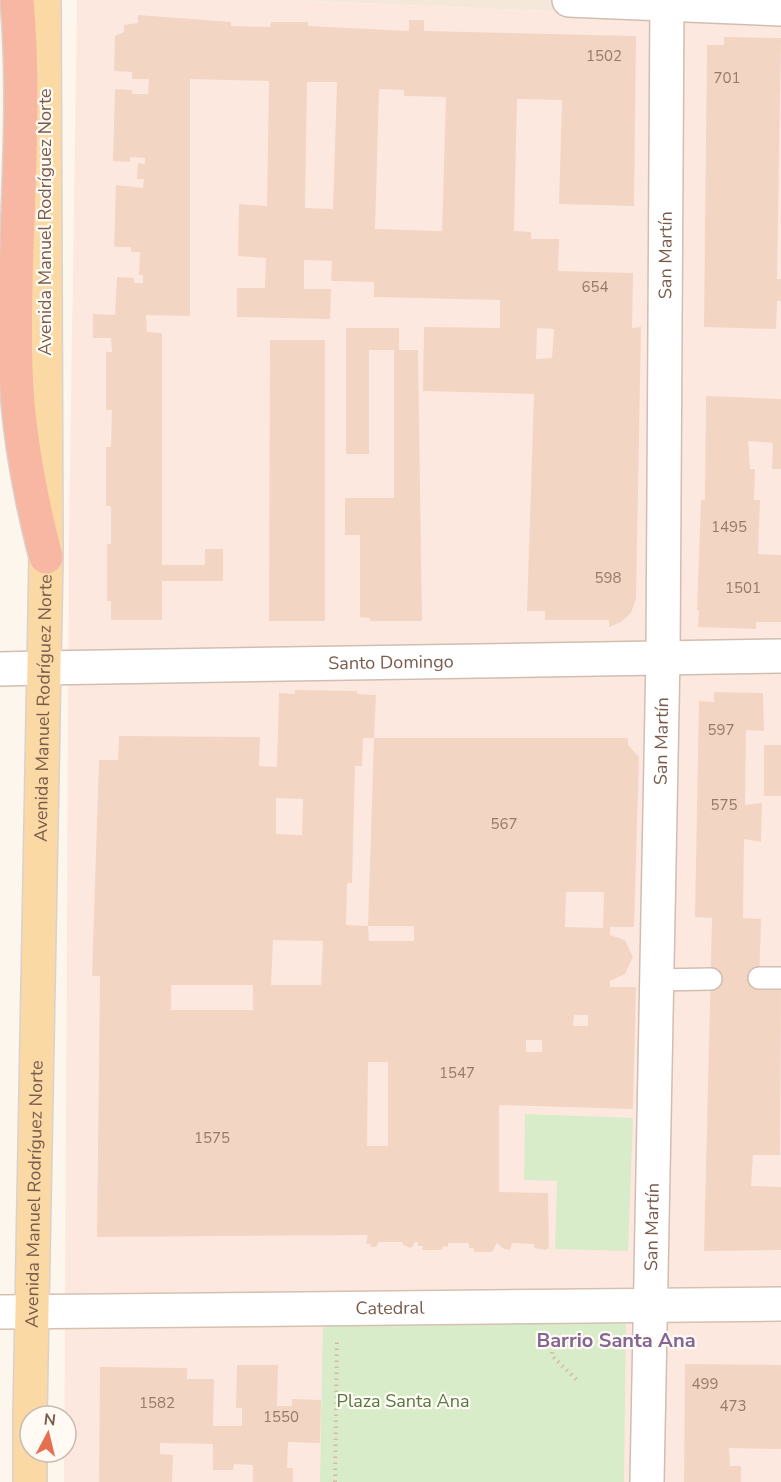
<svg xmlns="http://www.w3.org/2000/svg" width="781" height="1482" font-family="'Nunito Sans',sans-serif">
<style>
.residential{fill:#f5e8da}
.commercial{fill:#fde8e0}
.green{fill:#d8ecc9}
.building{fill:#f3d5c3;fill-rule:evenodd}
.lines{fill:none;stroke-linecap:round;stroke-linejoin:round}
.service-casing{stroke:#d1beb0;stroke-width:24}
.minor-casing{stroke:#d1beb0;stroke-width:36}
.tertiary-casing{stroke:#d1beb0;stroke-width:36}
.secondary-casing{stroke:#d6c0b0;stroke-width:36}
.primary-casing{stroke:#dad1cd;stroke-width:36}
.motorway-casing{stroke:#dad1cd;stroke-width:36}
.path{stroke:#d9b8a5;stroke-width:4;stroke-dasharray:1.5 4.5;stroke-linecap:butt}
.service{stroke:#fff;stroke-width:21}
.minor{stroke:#fff;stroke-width:33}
.tertiary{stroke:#fff;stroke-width:33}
.secondary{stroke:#fff;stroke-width:33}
.primary{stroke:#fbd9a5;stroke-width:33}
.motorway{stroke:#f7b7a3;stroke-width:33}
.labels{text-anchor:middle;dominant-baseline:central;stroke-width:4.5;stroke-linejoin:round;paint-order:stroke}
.number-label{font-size:15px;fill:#987a6a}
.street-label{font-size:18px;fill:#7a5c4d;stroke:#fffaf3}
.park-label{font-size:18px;fill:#537a41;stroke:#fffaf3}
.neighbourhood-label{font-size:20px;font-weight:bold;fill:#846695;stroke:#fffaf3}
</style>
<rect width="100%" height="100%" fill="#fdf6ec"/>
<path class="residential" d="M290,0H781V21Z"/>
<path class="commercial" d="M77,0H290L781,21V1482H64L69,536Z"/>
<path class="green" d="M525,1114L633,1118L628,1251L555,1249L557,1181L524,1180Z
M323,1319L626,1324L624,1482H320Z"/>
<path class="building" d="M138,15L231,22V26L270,27L271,22H308V26L409,31V20H424V31L636,36L634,206L559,204L562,100L517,99L514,231L531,232V239H559L558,271L633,273L632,328L641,327L636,599L631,613L621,622L609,627V620H545V611H527L534,394L423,391L424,327L500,328V300L374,297V282L331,281L332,261L304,260V289H331L330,319L237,317V288H265L266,258L238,256L239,204L267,206L269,81L190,79V316L146,315L147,332L162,333V565H205V549H223V581H162V620H111V601H107V544H111V506H106V447H111L112,410H106V352H112L111,338H93V314L115,315L117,277L134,278V283H143V275H139L140,252H131V247H114L116,185L143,188L144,179H137L138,163L145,164V158L130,157V162L113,161L115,89L132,90V94H148L149,79H132V72L114,71L115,36L124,32V25L138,23ZM307,82H337L333,209L305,208ZM379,89L404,90V96L446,97L442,231L375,229ZM537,328L554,329L552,358L536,359Z
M724,37L781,38L777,279H781V301H777L776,329L704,327L707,45H724Z
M346,328H399V350H418L422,621H370V618L360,617V535H345V498H394V350H369V454H346Z
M270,340H325V621H269Z
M706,396L781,399V469H772L773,443L748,441L750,469H755L754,500H760L758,554L781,555V622H756V629L698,627L699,610H697L701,500H705Z
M295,690L357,691V694L376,695L374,738H363L362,766H355L352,883H347L346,925L368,926L374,738H628V745L639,757L634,927H610V935L625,940L633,957L625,974L610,981V987H636L633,1109L499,1105V1192L548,1193L549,1248L545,1250L534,1248V1244L512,1243L510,1250L504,1249L497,1243L492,1252H474V1248H469V1243H448V1247L443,1246L442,1250H422L423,1246H418V1242H415L411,1248L403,1245V1242H379L376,1247H370L371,1244H366L368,1235L97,1237L100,976H92L99,760H118L119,736L260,737L259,766L277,767L279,693L295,694ZM276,798L303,799L302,835L276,834ZM566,892H604L603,928L565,927ZM368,926H414V941H369ZM273,940L323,941L321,985H271ZM171,985H253V1010H171ZM574,1015H588V1026H573ZM526,1040H542V1052H526ZM368,1062H388V1146H367Z
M714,692L763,693L764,731L746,730L745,805L762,803L761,842L744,839L743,918L761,919L759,985L781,984L780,1155H753L751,1186L781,1187V1250L704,1251L712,918L695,917L699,701L714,702Z
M764,745H781V796H764Z
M685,1364L781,1365V1449L729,1448L730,1466H741V1482H684Z
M237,1365H278L277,1406H292V1399L321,1400L320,1443L288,1442L287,1468H293V1482H253V1465L234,1464L233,1470H213V1444L160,1443V1454L173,1455L172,1482H99L100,1367L187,1368V1379H214L213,1426H242V1408H236Z"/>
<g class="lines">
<g class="service-casing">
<path id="service" d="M759,978H781
M656,980L711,979"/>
</g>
<g class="minor-casing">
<g id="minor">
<path d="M569,0L781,9"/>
<path id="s1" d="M41,668L781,656"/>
</g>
</g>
<g class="tertiary-casing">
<g id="tertiary">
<path d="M0,669L41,668"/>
<path id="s2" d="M647,1482L663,656L667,0"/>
</g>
</g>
<g class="secondary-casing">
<g id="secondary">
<path id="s3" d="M0,1312L781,1304"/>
</g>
</g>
<g class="primary-casing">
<g id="primary">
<path id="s4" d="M30,1416L46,557L44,0"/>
<path d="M30,1482V1419"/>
</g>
</g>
<g class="motorway-casing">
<path id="motorway" d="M17,0C28,123 12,246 16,369C18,434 30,495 46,557"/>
</g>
<path class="path" d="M552,1340V1356L579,1382
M335,1482L337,1341"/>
<use href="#service" class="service"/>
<use href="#minor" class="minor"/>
<use href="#tertiary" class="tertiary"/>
<use href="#secondary" class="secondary"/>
<use href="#primary" class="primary"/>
<use href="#motorway" class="motorway"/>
</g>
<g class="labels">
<g class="number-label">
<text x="604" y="56">1502</text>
<text x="727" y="78">701</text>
<text x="595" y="287">654</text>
<text x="729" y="527">1495</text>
<text x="608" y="578">598</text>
<text x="743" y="588">1501</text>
<text x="721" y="730">597</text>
<text x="724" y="805">575</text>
<text x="504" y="824">567</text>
<text x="457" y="1073">1547</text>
<text x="212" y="1138">1575</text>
<text x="705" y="1384">499</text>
<text x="157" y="1403">1582</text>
<text x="733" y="1406">473</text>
<text x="281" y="1417">1550</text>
</g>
<g class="street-label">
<text transform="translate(45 222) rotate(-90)">Avenida Manuel Rodríguez Norte</text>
<text stroke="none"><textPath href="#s2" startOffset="1227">San Martín</textPath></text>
<text stroke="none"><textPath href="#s1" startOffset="350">Santo Domingo</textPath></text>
<text stroke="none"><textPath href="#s4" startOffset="708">Avenida Manuel Rodríguez Norte</textPath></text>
<text stroke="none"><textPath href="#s2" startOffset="741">San Martín</textPath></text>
<text stroke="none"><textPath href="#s4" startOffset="222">Avenida Manuel Rodríguez Norte</textPath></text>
<text stroke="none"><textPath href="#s2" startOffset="255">San Martín</textPath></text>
<text stroke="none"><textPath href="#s3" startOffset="390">Catedral</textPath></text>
</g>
<g class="park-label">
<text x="403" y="1401">Plaza Santa Ana</text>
</g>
<g class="neighbourhood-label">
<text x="616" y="1340">Barrio Santa Ana</text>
</g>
</g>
<g transform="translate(48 1434) rotate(7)"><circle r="28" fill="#fffaf3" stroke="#cabbb1" stroke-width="1.5"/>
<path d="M0-4.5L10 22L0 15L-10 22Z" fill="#e76f51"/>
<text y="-9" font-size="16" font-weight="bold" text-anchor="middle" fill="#7a5c4d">N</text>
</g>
</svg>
